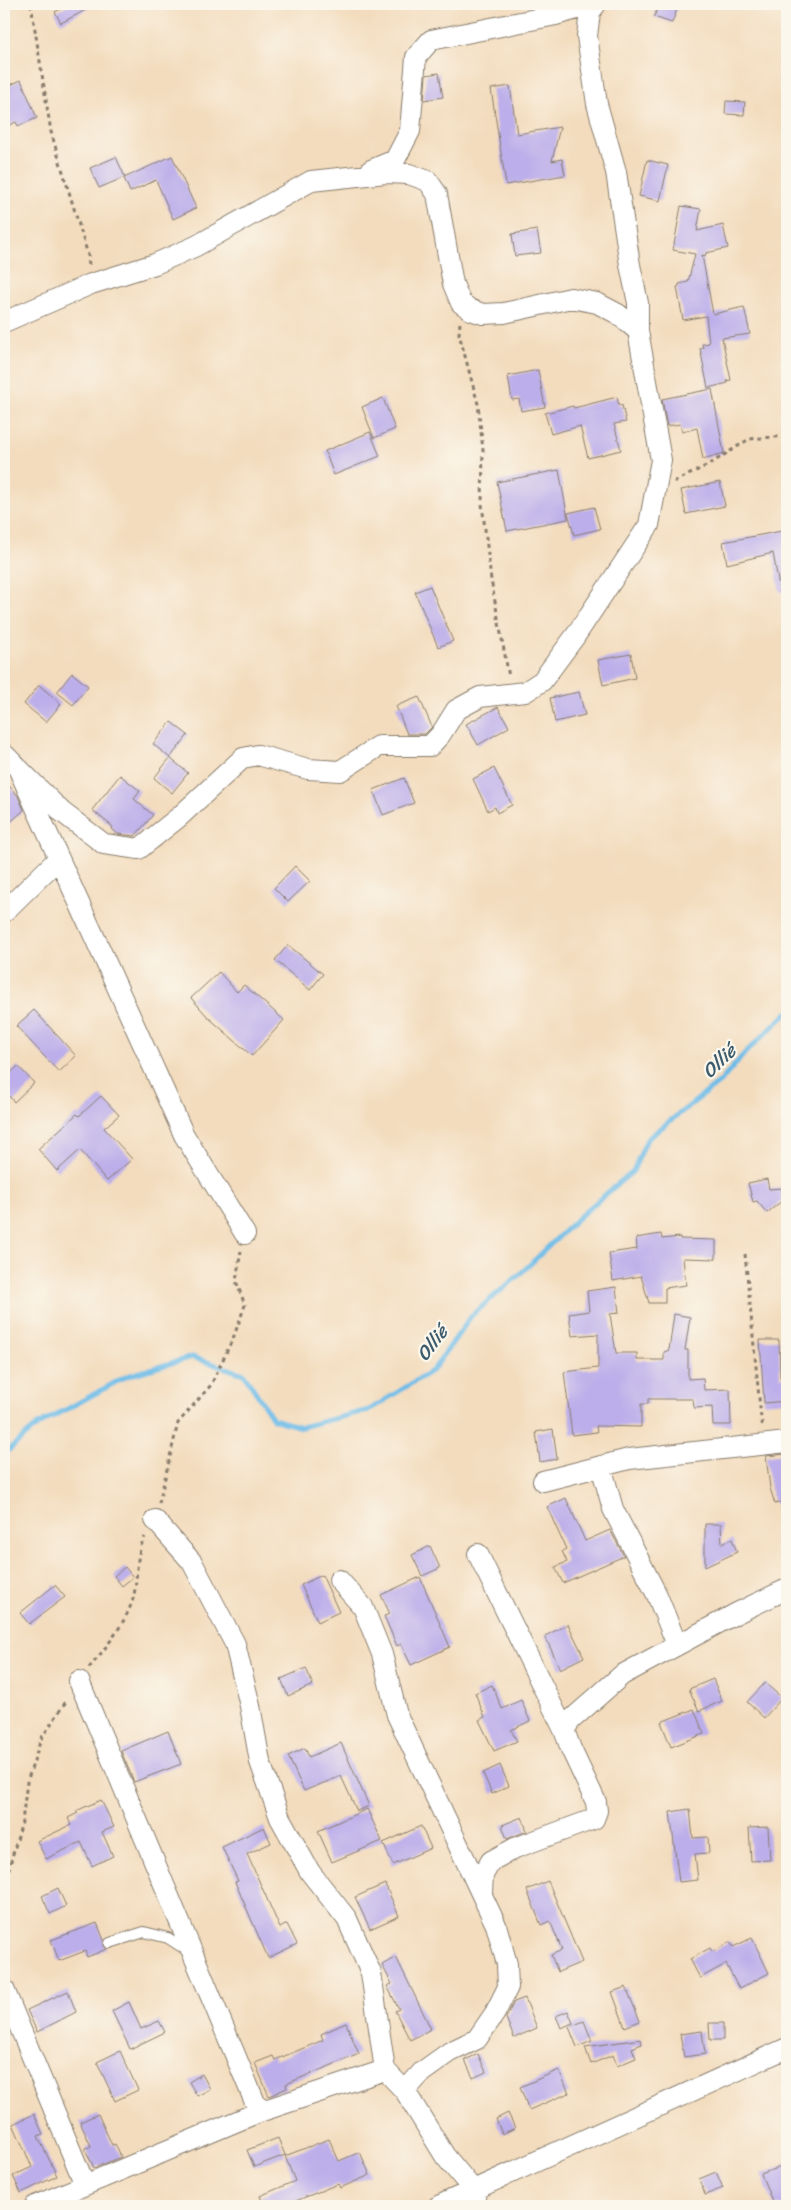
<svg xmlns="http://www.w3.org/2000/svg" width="791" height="2210" font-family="Sriracha,sans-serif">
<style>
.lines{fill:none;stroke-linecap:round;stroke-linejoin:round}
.stream{stroke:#6dbce8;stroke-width:5}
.building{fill:#bcaeea}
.lane-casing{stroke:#887c6c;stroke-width:12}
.street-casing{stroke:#887c6c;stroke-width:22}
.path{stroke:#887c6c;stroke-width:3;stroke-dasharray:4 4;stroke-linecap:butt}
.lane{stroke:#fff;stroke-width:10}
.street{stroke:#fff;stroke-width:20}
.labels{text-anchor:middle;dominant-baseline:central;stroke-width:4.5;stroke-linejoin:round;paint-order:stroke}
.water-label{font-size:19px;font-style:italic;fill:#3c5c6e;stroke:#fbf7ec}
</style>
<rect width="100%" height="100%" fill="#fbf7ec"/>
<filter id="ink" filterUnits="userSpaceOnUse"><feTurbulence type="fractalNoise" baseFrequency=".02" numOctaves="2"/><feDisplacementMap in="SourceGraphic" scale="10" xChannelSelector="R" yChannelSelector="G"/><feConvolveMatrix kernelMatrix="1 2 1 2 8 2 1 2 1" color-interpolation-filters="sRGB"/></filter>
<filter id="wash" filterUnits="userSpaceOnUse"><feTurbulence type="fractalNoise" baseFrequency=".0096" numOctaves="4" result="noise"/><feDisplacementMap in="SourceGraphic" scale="20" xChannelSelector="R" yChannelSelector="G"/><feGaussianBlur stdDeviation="1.12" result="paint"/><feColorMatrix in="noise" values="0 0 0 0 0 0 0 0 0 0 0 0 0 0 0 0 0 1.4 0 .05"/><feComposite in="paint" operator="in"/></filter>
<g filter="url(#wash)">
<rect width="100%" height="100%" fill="#f3dcbd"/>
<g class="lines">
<path class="stream" d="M4,1454L38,1425L127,1376L192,1357L244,1374L273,1419L301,1427L369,1410L433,1370L472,1315L519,1275L580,1216L633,1171L647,1139L721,1081L745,1053L787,1013"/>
</g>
<g id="blocks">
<path class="building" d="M70,4H97L61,23L55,12Z
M659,4L677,9L672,23L654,17Z
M439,73L443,97L424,100L426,75Z
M21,80L37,118L18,126L16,122L4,128V88Z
M510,86L517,134L560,127L552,161L562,159L565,175L506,185L491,89Z
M726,101L745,102L744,115L725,114Z
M172,156L196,208L173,219L156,180L130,192L124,178Z
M116,157L125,177L99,188L90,168Z
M647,160L668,165L660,201L639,196Z
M681,206L701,209L697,231L723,225L728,248L706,253L705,256L702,255L713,314L744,307L750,334L722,338L731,380L727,381L728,383L708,388L700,348H703L702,344L709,343L706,316L683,320L677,287L679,286V284L688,282L695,254L673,250Z
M537,230L541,253L515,256L512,234Z
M538,370L545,407L521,411L519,399L512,400L508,376Z
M712,389L724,453L703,459L697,428L682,432L680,424L667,426L662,399Z
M617,397L619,406L622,405L626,422L614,424L621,450L588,458L580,426L551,434L545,413L573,406L574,408Z
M383,398L395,429L374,438L362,407Z
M370,432L380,456L334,475L325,451Z
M559,470L568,519L507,531L497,482Z
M720,482L725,506L686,514L681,490Z
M594,507L600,529L574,535L568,513Z
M787,530V591L780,592L773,553L727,564L723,542Z
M430,586L453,641L438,647L415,592Z
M631,654L635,678L603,685L598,660Z
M72,673L88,686L73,705L57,692Z
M39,685L61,704L46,722L24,704Z
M579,692L585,715L555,722L550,698Z
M419,697L432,727L425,734H407L396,706Z
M498,707L509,727L478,745L466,724Z
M171,722L188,735L170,758L153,744Z
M170,758L188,773L172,793L154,778Z
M494,768L512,805L497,813L495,807L488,811L473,779Z
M120,775L140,791L134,799L153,815L135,836L118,834L112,829L113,827L92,810Z
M404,778L414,803L383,815L373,790Z
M4,780L18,796L24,810L4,828Z
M295,866L310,881L288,902L274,888Z
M288,945L323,974L310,990L275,960Z
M219,972L237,992L244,985L284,1020L252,1056L208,1017L191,998Z
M34,1010L76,1056L59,1072L16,1026Z
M18,1066L34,1083L14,1102L4,1090V1079Z
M101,1096L119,1115L104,1128L132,1159L107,1181L80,1150L57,1171L38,1149L77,1114L79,1116Z
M767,1179L769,1189L782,1188L783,1200L767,1213L757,1201L753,1202L748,1183Z
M661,1234L662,1239L680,1237V1239L716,1240V1259L683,1258L686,1285L665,1288V1303H649L641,1276L613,1281L609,1253L637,1249L636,1238Z
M616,1287L619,1313L610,1314L616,1353H637V1360H664V1352L669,1350L674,1314L690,1317L685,1350H688V1379L703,1378L704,1390L730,1389L731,1425H713L712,1407L694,1408L693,1399H648V1404H641V1427L596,1426L597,1432L572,1435L564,1372L598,1368V1334L572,1336L569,1314L589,1311L587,1291Z
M760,1340H779L780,1377L784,1376L786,1401L764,1403Z
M553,1429L557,1459L540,1462L536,1432Z
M787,1454V1478L782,1479L787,1500L775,1504L770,1488L766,1456Z
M566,1498L585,1541L610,1530L624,1556L563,1583L555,1567L567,1562L562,1551L566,1549L547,1507Z
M705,1524H721L722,1544L732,1539L737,1552L705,1567Z
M430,1546L440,1568L422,1576L412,1555Z
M125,1567L133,1577L122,1586L114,1576Z
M322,1575L339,1612L318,1622L301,1585Z
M420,1577L450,1647L411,1665L401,1644L397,1646L384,1616L390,1614L381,1595Z
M55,1585L65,1597L29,1624L20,1613Z
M568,1624L584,1657L560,1669L545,1636Z
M306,1668L313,1685L288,1696L281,1679Z
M713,1679L722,1701L699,1711L689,1689Z
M765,1683L782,1698L764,1718L747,1702Z
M492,1685L502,1709L521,1700L530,1721L511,1730L517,1741L494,1751L479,1720L485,1717L475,1693Z
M694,1709L704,1734L671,1747L661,1722Z
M168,1731L181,1764L134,1782L121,1751Z
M341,1743L369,1806L357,1811L341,1776L304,1791L288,1756L305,1748L309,1757Z
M500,1765L509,1786L492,1794L483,1773Z
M101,1800L114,1827L102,1832L113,1856L92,1866L81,1842L46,1859L37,1841L71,1825L68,1818L78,1813L76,1811Z
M367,1809L382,1841L332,1862L318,1831Z
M690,1809L693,1838L708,1837L709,1853L695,1854L698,1880L679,1882L670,1812Z
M522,1817L527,1831L507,1839L502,1825Z
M421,1826L431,1848L393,1865L383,1843Z
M264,1827L271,1843L247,1854L280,1928L287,1924L297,1944L268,1958L235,1882L238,1881L222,1847Z
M768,1827L770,1860L751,1861L749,1828Z
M548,1881L582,1962L558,1972L551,1955L562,1950L550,1921L541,1925L527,1890Z
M385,1884L399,1916L370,1929L355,1897Z
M58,1888L66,1906L50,1914L42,1896Z
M97,1923L104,1940V1946L107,1949L87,1957L85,1951L59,1961L51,1940Z
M752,1938L769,1973L739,1989L726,1964L700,1978L690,1959L710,1948L712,1952L730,1942L733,1947Z
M396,1957L431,2029L410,2040L395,2011L399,2009L387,1986L392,1984L382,1965Z
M626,1987L640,2021L625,2027L612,1992Z
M68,1991L76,2012L37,2032L27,2010Z
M525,1998L537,2028L514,2038L506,2018L514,2002Z
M129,2002L141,2029L159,2021L165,2032L130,2049L112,2011Z
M568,2011L573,2023L561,2028L556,2016Z
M584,2021L592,2041L577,2047L569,2027Z
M346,2023L359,2054L286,2084L287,2088L269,2096L255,2063L273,2056L275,2060L323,2040L321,2034Z
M709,2023H723V2040H710Z
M702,2031L705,2054L684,2057L680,2034Z
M641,2039L642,2044L632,2048L636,2058L617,2066L613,2055L591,2064L585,2047Z
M120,2051L138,2090L115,2101L97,2062Z
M478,2054L486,2072L473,2078L465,2060Z
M559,2070L569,2093L529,2110L520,2087Z
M202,2074L210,2089L197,2096L189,2082Z
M508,2113L515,2128L502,2134L496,2119Z
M34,2114L43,2134L38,2136L57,2176L21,2193L13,2176L32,2167L13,2124Z
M98,2114L112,2145L115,2144L121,2157L94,2168L85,2149L91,2146L80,2122Z
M278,2138L285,2155L254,2167L247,2150Z
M329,2139L339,2161L360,2152L370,2175L340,2188L338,2184L283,2206H264L260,2196L295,2181L285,2156Z
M787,2164V2206H774L761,2174Z
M716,2172L723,2188L705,2195L699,2179Z"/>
</g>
</g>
<g filter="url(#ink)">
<use href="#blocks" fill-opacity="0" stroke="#887c6c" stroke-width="1"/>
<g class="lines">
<g class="lane-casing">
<path id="lane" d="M110,1943L144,1932L168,1938L188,1951"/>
</g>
<g class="street-casing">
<path id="street" d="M371,170L395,160L410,131L416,57L431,40L556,15L595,4
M4,322L91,284L155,264L196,246L311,181L386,173L409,174L428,181L437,194L453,284L461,303L471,310L483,314L504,313L571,298L597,303L618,314L638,331
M4,754L18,768L184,1135L245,1234
M18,768L62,812L104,844L139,849L179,817L243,758L258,755L308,769L340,771L379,746H430L441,734L456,710L480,697L525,692L542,681L576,635L649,525L661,460L638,331V303L630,265L616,172L597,104L587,36L590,12L596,4
M4,912L58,859
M601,1466L613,1509L657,1595L677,1645
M543,1481L629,1459L787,1442
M155,1520L192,1562L235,1644L250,1706L260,1762L280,1818L310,1872L347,1919L371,1973L385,2070L405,2091L445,2156L474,2191L476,2206
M478,1554L564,1730L571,1749L596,1802L597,1811L594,1819L515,1848L491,1861L483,1875L482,1893
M339,1580L363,1607L382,1654L397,1715L496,1925L507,1964L508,1987L495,2013L477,2039L450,2052L422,2072L405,2091
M79,1681L259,2112
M564,1730L571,1720L622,1675L737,1613L787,1589
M4,1989L85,2185
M35,2206L259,2112L385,2070
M438,2206L787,2048"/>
</g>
<path class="path" d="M31,4L51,132L88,255L89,266
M460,323L459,334L478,404L483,450L482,504L491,580L509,677
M674,482L710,464L749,439L787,436
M745,1254L761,1418L763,1427
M159,1503L178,1423L211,1385L234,1336L245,1305L236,1281L241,1251
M89,1668C105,1649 124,1625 132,1602C139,1581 134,1556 145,1537
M4,1886L22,1822L27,1782L41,1739L67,1700"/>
<use href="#lane" class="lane"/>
<use href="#street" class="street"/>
</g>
</g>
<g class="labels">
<g class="water-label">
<text transform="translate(719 1061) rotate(-44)">Ollié</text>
<text transform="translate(432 1343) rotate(-52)">Ollié</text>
</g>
</g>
<rect width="791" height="2210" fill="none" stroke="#fbf7ec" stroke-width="20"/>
</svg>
